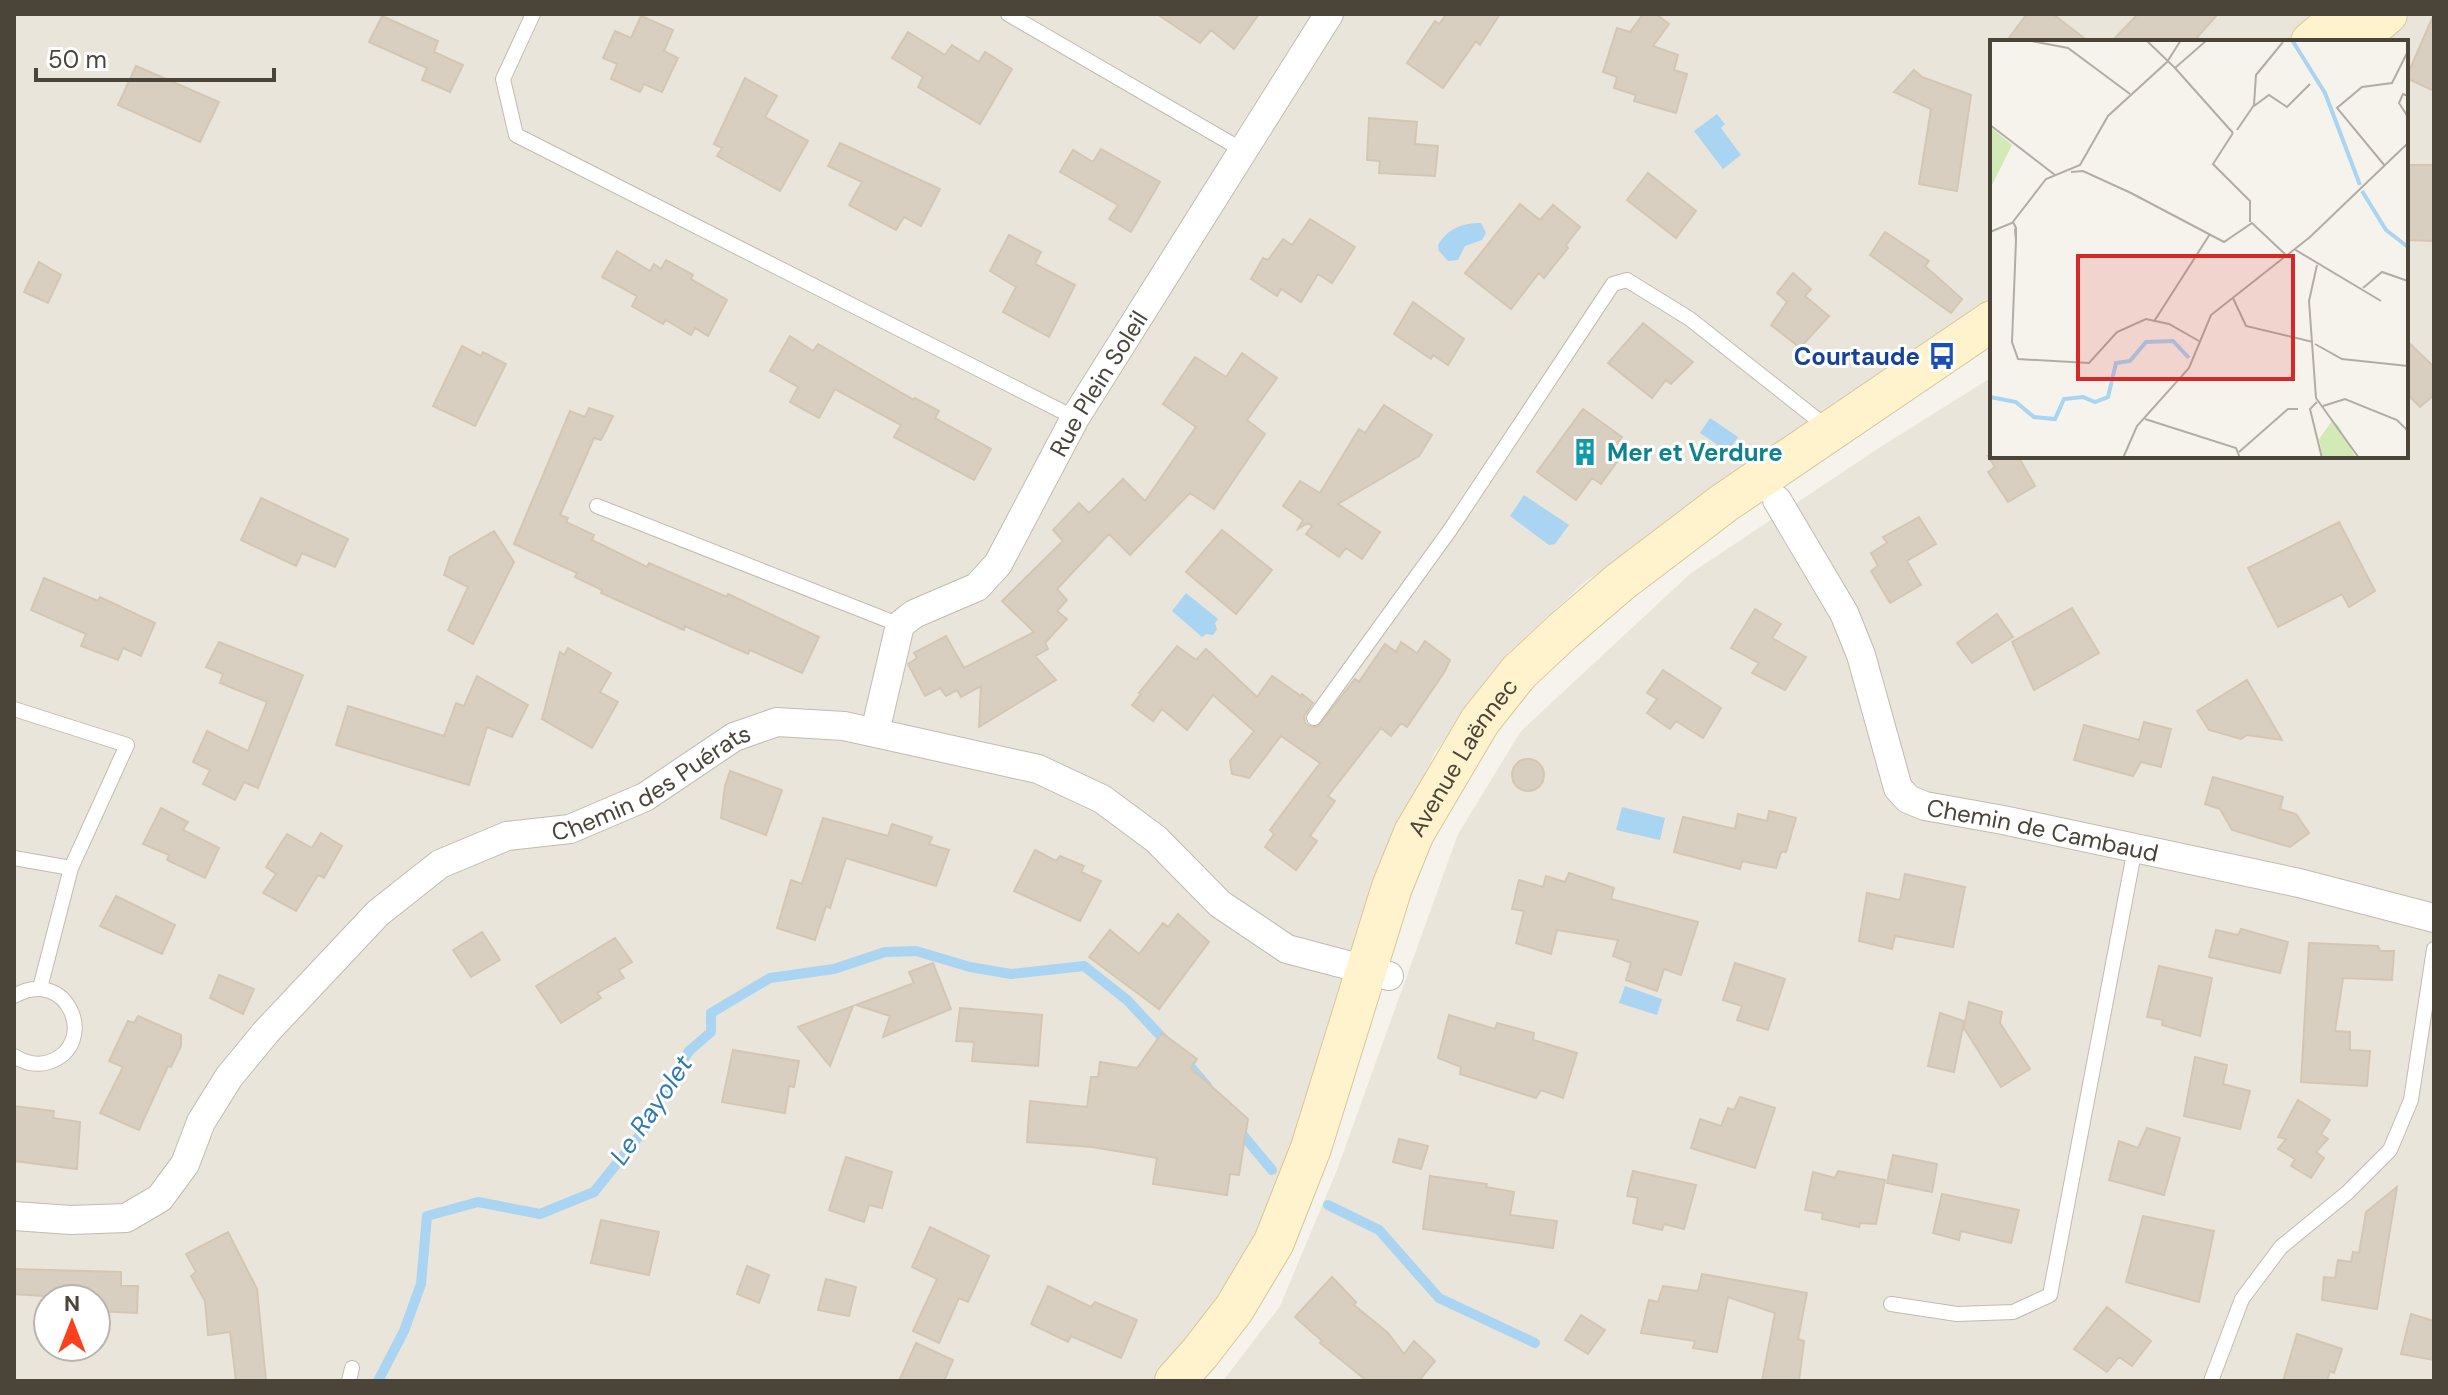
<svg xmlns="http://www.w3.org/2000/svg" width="2448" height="1395" font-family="'DM Sans',sans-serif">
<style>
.residential{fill:#eae5da;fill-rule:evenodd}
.water{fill:#a9d4f2}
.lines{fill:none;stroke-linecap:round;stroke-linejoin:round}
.stream{stroke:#a9d4f2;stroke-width:10}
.building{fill:#d8cfc1;stroke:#d3c7b4;stroke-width:2}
.lane-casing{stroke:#c2bbae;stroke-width:16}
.street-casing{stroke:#c2bbae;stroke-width:30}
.secondary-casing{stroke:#d6c79b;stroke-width:42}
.lane{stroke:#fff;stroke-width:14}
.street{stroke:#fff;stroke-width:28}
.secondary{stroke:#fff3cd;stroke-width:40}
.labels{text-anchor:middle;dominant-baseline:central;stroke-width:6;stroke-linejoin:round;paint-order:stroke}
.transit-label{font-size:24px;font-weight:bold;fill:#164399;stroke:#fff;text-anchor:end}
.street-label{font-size:24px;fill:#4b4439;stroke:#fff}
.culture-label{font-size:24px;font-weight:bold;fill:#0d838f;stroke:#fff;text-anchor:start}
.water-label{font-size:26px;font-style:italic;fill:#2e7ab2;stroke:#fff}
.inset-river{fill:none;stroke:#a9d4f2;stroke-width:4}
.inset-road{fill:none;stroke:#b2ada4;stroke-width:2}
.view{fill:#d62828;fill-opacity:0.15;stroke:#d62828;stroke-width:4}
.inset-edge{fill:none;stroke:#4b4439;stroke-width:4}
</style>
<rect width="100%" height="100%" fill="#f6f3ec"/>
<path class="residential" d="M14,14H2318L2286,42H1992V300L1586,581L1508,653L1434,754L1371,903L1278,1197L1216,1312L1158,1381H14ZM48,1299H96V1347H48Z
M2411,14H2434V1381H1223L1280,1306L1337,1170L1458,834L1521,731L1691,573L1885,444L1992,377V456H2406V42H2382Z"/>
<path class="water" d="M1717,114L1725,124L1721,128L1741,155L1723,169L1694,131Z
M1481,223L1486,233L1482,240L1465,246L1458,260L1448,261L1439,251L1438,245C1448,228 1463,223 1481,223Z
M1710,418L1738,437L1728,452L1700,433Z
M1524,495L1569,525L1555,544L1549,545L1510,516Z
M1186,593L1218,619L1215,623L1217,629L1213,635L1206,634L1202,637L1172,611Z
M1622,807L1665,818L1660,840L1616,830Z
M1625,986L1662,999L1657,1015L1619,1003Z"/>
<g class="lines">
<path class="stream" d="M1184,1059L1207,1086
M1237,1128L1272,1170
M1328,1205L1379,1230L1439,1298L1535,1343
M378,1381L404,1331L421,1284L427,1216L478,1202L540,1214L594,1192L643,1131L689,1051L711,1032V1013L770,978L834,969L885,952L916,951L970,967L1011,974L1084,966L1127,1000L1169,1045"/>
</g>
<path class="building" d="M1157,14H1259L1234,49L1211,30L1200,43Z
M1444,14H1500L1480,45L1476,41L1443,88L1407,63L1435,21L1439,24L1446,15Z
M1643,14H1656L1669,24L1653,46L1678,55L1674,70L1687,74L1676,113L1634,101L1636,95L1614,88L1617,77L1603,72L1617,28L1630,32Z
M2027,14H2053L2089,42H2006Z
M2138,14H2218L2193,42H2111Z
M2434,14V91L2406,78Z
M382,16L438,41L434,52L463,65L450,92L422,80L427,68L369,42Z
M641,16L673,30L664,51L678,58L662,92L644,84L640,92L611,79L617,64L603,58L615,31L631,38Z
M908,32L945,55L952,45L979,62L985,52L1012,69L980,124L918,87L923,77L892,58Z
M136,66L219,102L200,142L118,105Z
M1914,70L1922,77L1971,95L1957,191L1919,184L1931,109L1894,92Z
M745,78L777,96L765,117L808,141L780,191L717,156L722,148L714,144Z
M1369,118L1417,122L1415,144L1438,146L1435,176L1379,173L1380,161L1367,160Z
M840,143L940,189L921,226L904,217L896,230L849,205L862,182L828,166Z
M1101,149L1160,182L1131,232L1109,219L1118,205L1060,172L1073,150L1093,162Z
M2406,165H2434V241L2406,240Z
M1648,173L1696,211L1676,238L1627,200Z
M1520,204L1540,220L1553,205L1580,227L1566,245L1568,248L1544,278L1539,273L1511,309L1465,273Z
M1310,219L1355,247L1332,283L1318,274L1301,302L1281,289L1277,296L1251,279L1263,258L1268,260L1283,239L1292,245Z
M1885,232L1929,261L1925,266L1962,299L1951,313L1870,255Z
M1009,235L1041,252L1035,264L1075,285L1049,337L1003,312L1016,287L990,271Z
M617,251L650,271L654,264L661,269L666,260L693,275L691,279L727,300L708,336L695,328L691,335L666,320L663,324L632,306L637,296L602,277Z
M39,262L61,275L48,303L24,292Z
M1793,273L1811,289L1805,296L1829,316L1800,348L1771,325L1787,302L1777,293Z
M1413,302L1464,339L1448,365L1433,355L1431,359L1394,334Z
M1643,323L1693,362L1671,384L1666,380L1652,398L1608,363Z
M790,336L813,351L818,344L914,400L915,398L939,411L935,418L991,449L974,480L894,437L901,425L835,389L819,418L790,402L798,387L770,371Z
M2406,340L2434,367V395L2420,407L2406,393Z
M462,346L481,356L483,352L506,364L475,426L433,406Z
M1242,353L1277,378L1247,420L1265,434L1214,509L1190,493L1130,555L1109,534L1057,589L1067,600L1057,611L1067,619L1045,643L1048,649L1035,656L1056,680L979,727L981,686L961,697L957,690L946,696L940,688L925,696L908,664L917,658L914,653L946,636L964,668L1034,632L1002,601L1063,541L1053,530L1079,503L1089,513L1123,479L1145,501L1196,427L1163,404L1195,357L1226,377Z
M1384,405L1432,435L1419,456L1338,504L1380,532L1362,559L1346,548L1339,557L1306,534L1312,526L1308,523L1298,529L1303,520L1283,506L1300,481L1320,493L1359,429L1365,433Z
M589,408L613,416L601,440L594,438L560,515L568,518L566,522L594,535L592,540L647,567L649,563L727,597L728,594L819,637L802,673L750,650L748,654L685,626L684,630L601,593L602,590L575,577L577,573L514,544L570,411L585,417Z
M1583,409L1622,437L1614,449L1622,455L1601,484L1592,478L1576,500L1537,472Z
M1988,456H2018L2035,486L2008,502L1988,472L1995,467Z
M261,498L348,539L335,567L302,553L296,566L241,540Z
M1919,517L1936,544L1907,561L1921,585L1890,603L1871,571L1878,566L1871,553L1887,543L1883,537Z
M2339,522L2375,591L2349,607L2342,594L2278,627L2248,568Z
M1222,530L1272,570L1236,614L1186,572Z
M494,531L514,562L473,644L448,630L468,587L444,575L450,557Z
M44,578L98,601L100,597L155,623L141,656L123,648L118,660L81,646L86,634L31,610Z
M2072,608L2099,653L2034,690L2012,642Z
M1755,609L1781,624L1772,638L1806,657L1785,690L1752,673L1759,663L1731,648Z
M1997,614L2013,637L1972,663L1957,643Z
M1425,641L1450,660L1445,671L1407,727L1401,723L1391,736L1381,728L1328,796L1335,801L1310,836L1317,841L1296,870L1265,847L1274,834L1270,830L1320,763L1281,736L1249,778L1232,774L1230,761L1254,731L1213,695L1187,730L1162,709L1153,721L1132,705L1141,694L1139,693L1177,646L1196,660L1206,649L1257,697L1272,676L1301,696L1302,694L1313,703L1304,716L1305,723L1309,726L1317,727L1355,679L1359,682L1385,644L1396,652L1401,642L1417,653Z
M219,642L303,675L258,788L244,782L235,800L203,784L210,770L193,762L207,731L248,751L267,702L220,683L223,674L206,667Z
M568,648L611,673L600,692L618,702L592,748L542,719L560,652L564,655Z
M1663,670L1721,708L1703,738L1676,721L1670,729L1647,713L1657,699L1647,693Z
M477,676L528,705L512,737L487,727L469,785L336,745L348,706L444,736L456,703L464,706Z
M2247,680L2282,740L2247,735L2241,739L2209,730L2197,711Z
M2144,722L2171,729L2161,767L2141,762L2133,776L2074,760L2084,725L2139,740Z
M1512 775a16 16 0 1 1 32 0a16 16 0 1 1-32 0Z
M730,771L782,790L766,835L721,818L725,786Z
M2213,777L2283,797L2280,809L2296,814L2309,833L2290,847L2232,830L2220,809L2205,804Z
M161,808L188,822L183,830L219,848L205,878L167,860L169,855L143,844Z
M1769,811L1796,818L1786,852H1781L1776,868L1742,861L1740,869L1674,852L1683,817L1735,829L1738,814L1767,821Z
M823,818L888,836L892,824L932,837L929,844L949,850L936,886L846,858L830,908L826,906L815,940L777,928L791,880L802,884Z
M321,833L342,846L324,878L318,875L296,911L263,893L276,874L266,867L287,834L312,848Z
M1035,850L1056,861L1060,856L1084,866L1081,872L1101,881L1080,921L1014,891Z
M1569,873L1614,888L1611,899L1698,922L1681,975L1664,969L1657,991L1626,980L1631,963L1613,956L1618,940L1557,930L1551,954L1516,943L1524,911L1512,909L1519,880L1543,887L1546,876L1565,882Z
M1905,874L1965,887L1953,947L1895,936L1892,949L1859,941L1867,893L1900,900Z
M116,896L175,925L162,954L100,926Z
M1178,914L1209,942L1159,1009L1089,957L1110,930L1139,954L1163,923L1168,927Z
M2241,929L2288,942L2280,973L2209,957L2216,930L2238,935Z
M482,932L500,960L471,977L453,950Z
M615,938L632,962L619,970L624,978L597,993L601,998L561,1023L536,986Z
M2309,943L2378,946L2380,951H2394L2392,980L2343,978L2335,1031L2350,1032V1050L2370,1051L2367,1086L2301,1082Z
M933,963L951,1009L883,1037L890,1016L856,1005L914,983L909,972Z
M1735,963L1785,979L1768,1030L1737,1020L1742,1006L1723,1000Z
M2159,966L2212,978L2200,1036L2162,1025L2163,1020L2147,1017Z
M219,975L254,989L243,1014L210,998Z
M1969,1002L2002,1012L2000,1023L2030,1069L2001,1087L1964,1028Z
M853,1006L830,1066L798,1027Z
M960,1008L1042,1015L1038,1066L972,1061L974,1042L956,1041Z
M1940,1013L1964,1021L1954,1072L1928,1066Z
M1449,1015L1495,1029L1497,1023L1534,1033L1533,1040L1577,1053L1563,1098L1541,1090L1536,1098L1460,1074L1461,1067L1438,1058Z
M138,1016L181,1035V1046L171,1067L168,1066L139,1130L100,1113L123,1067L109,1061L128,1021L134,1023Z
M1162,1033L1197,1059L1191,1068L1248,1119L1239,1175L1230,1174L1227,1195L1153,1184L1157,1158L1092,1147L1027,1142L1030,1101L1087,1107L1091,1077H1098L1100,1062L1137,1068Z
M733,1050L799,1061L794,1087L789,1086L785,1113L722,1102Z
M2195,1057L2227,1065L2223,1084L2250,1091L2240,1129L2184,1116Z
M1740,1097L1775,1108L1755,1168L1691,1148L1700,1119L1721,1126L1728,1108L1734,1110Z
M2298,1100L2330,1120L2321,1134L2328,1139L2316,1152L2324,1158L2311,1178L2291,1166L2295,1159L2278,1149L2286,1139L2278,1137Z
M14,1106L54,1111L53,1118L80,1122L77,1169L14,1161Z
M2147,1128L2180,1138L2164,1195L2109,1180L2119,1141L2138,1148Z
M1399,1139L1428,1146L1421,1169L1393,1162Z
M1893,1155L1937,1164L1932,1192L1887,1183Z
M846,1157L892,1172L882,1208L869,1205L864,1222L829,1210Z
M1633,1171L1696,1185L1684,1229L1664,1224L1662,1230L1633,1223L1638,1198L1627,1196Z
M1838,1171L1885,1180L1876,1224L1860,1223L1859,1227L1822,1219L1823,1213L1805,1210L1813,1172L1835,1178Z
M1430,1176L1487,1184L1486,1187L1514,1192L1510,1215L1557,1221L1553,1248L1423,1229Z
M2397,1187L2377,1309L2322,1300L2324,1277L2335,1278L2338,1260L2351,1262L2353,1252L2359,1253L2366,1212Z
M1942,1194L2019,1210L2011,1243L1961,1231L1959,1240L1933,1233Z
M2143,1216L2214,1231L2199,1302L2126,1282Z
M601,1220L659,1232L649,1275L591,1263Z
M930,1227L989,1256L968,1302L959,1298L939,1343L913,1331L937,1279L912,1267Z
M228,1232L257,1289L266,1381H236L230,1332L208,1335L205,1301L191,1276L196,1272L186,1254Z
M747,1266L769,1275L759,1303L737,1294Z
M14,1269L121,1272V1286H138L137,1313L96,1311V1299H44V1296L14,1294Z
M1702,1274L1807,1293L1798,1339L1804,1341L1799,1381H1762L1775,1313L1728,1297L1717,1352L1693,1348L1695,1341L1641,1333L1649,1300L1658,1302L1663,1286L1698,1291Z
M1332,1277L1356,1302L1354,1305L1388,1333L1404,1354L1414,1341L1435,1361L1421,1378L1423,1381H1367L1320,1343L1322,1341L1295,1317Z
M826,1279L856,1287L849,1316L818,1310Z
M1048,1286L1091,1307L1095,1302L1137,1320L1121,1358L1071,1336L1068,1342L1031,1324Z
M2107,1307L2151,1341L2132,1366L2119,1357L2107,1372L2074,1349Z
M2411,1314L2434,1321V1360L2401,1354Z
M1581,1315L1605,1330L1588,1354L1565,1340Z
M2297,1334L2342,1349L2334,1373L2330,1371L2327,1381H2283Z
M916,1343L953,1360L944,1381H899Z"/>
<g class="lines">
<g class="lane-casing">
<path id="lane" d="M533,14L503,79L516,135L1075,418
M1008,14L1244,151
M597,506L900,625
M14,709L127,745L71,868
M1314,718L1450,530L1613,284L1627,280L1690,319L1828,428
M14,858L71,868L40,988
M14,996C68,965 100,1045 49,1062C37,1066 25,1063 14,1056
M1891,1304L1957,1314L2013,1312L2050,1295L2135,848
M349,1381L352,1368
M2211,1381L2242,1299L2281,1247L2347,1193L2390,1150L2411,1100L2434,949"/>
</g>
<g class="street-casing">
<g id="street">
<path id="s1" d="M1777,500L1844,613L1861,655L1898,788L1908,799L1925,806L2003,820L2299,883L2434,918"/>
<path id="s2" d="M875,732L900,625L914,614L977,587L998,564L1075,418L1329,14"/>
<path id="s3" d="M14,1216L71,1220L126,1218L160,1198L185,1164L201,1122L229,1077L266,1032L378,913L440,864L507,836L570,829L645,797L734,737L777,722L844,726L1038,769L1102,799L1156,839L1220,904L1287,949L1389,976"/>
</g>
</g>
<g class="secondary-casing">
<g id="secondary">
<path d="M2311,42L2344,14"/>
<path d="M2353,42L2387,14"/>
<path id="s4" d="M1175,1381L1200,1353L1234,1309L1274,1242L1311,1148L1392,887L1414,833L1480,721L1519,672L1563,631L1620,582L1724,503L1992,321"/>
</g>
</g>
<use href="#lane" class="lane"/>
<use href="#street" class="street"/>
<use href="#secondary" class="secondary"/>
</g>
<defs>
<g id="bus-bare" transform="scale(2.16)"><path d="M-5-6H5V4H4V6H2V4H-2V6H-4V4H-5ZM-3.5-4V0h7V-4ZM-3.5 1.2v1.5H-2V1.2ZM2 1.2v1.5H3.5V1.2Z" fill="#1a4fb4" stroke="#fff" stroke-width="2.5" paint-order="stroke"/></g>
<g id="building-bare" transform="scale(2.16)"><path d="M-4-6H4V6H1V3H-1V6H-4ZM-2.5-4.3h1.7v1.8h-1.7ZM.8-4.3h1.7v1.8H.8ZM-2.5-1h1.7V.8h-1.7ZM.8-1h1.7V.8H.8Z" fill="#0f9aa8" stroke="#fff" stroke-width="2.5" paint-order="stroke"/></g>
</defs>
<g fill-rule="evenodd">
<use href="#bus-bare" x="1942" y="356"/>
<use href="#building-bare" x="1585" y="452"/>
</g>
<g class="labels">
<g class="transit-label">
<text x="1920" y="356">Courtaude</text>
</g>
<g class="street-label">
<text stroke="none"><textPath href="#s2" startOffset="434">Rue Plein Soleil</textPath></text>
<text stroke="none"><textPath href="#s4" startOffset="694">Avenue Laënnec</textPath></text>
<text stroke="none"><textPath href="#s3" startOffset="822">Chemin des Puérats</textPath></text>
<text stroke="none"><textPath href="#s1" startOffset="468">Chemin de Cambaud</textPath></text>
</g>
<g class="culture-label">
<text x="1607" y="452">Mer et Verdure</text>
</g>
<g class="water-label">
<text transform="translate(651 1110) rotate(-56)">Le Rayolet</text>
</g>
</g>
<g transform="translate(1990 40)">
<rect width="418" height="418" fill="#f6f3ec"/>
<path d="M0,87L22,105L0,149ZM342,381L348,385L366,418H333L329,399Z" fill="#d2eab5"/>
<path class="inset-river" d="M302,0L335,53L370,145M372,151L396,190L418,207M0,357L26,362L44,377L65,379L74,359L93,357L105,362L118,357L126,323L140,321L156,302L183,301L199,318"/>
<path class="inset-road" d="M36,0L78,8L140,54M156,0L185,28L217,0M185,28L243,93M418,56L413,54L409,63L418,77M264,66L279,55L297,67L320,44M0,85L65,135M247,90L264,65L266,35L293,2M243,93L223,124L260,161V182M395,126L347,68L372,47L402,43L418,11M81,132L93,131L141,153L234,202L262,183L297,216M23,182L26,188V200L25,190L26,188M0,192L22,183L56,139L90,125L118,76L177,22L191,0M26,200L22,302L28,319L99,323L127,292L156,279L179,284L209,301M304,209L391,261M327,225L319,261L326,358L369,418M373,248L392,232L418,241M243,258L256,286L323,302M165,280L220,194M325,304L352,319L418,326M327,362L320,369L332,418M333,366L355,359L407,380L418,391M155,379L246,408L250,418M249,412L298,369H308M133,418L147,386L199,328L221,275L320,197L418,103"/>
<path class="view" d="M88,216H303V339H88Z"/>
<rect width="418" height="418" class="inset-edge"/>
</g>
<rect width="2448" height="1395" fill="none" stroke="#4b4439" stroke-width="32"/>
<g transform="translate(72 1323)"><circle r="38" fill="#ffffff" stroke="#b7b4b0" stroke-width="2"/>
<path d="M0-6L14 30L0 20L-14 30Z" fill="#fc3f1d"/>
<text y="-12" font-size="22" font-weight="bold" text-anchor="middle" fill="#4b4439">N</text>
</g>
<path d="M36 68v12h238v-12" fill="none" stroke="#4b4439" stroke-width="4"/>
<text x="48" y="68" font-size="24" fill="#4b4439" stroke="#ffffff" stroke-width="6" paint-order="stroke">50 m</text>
</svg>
